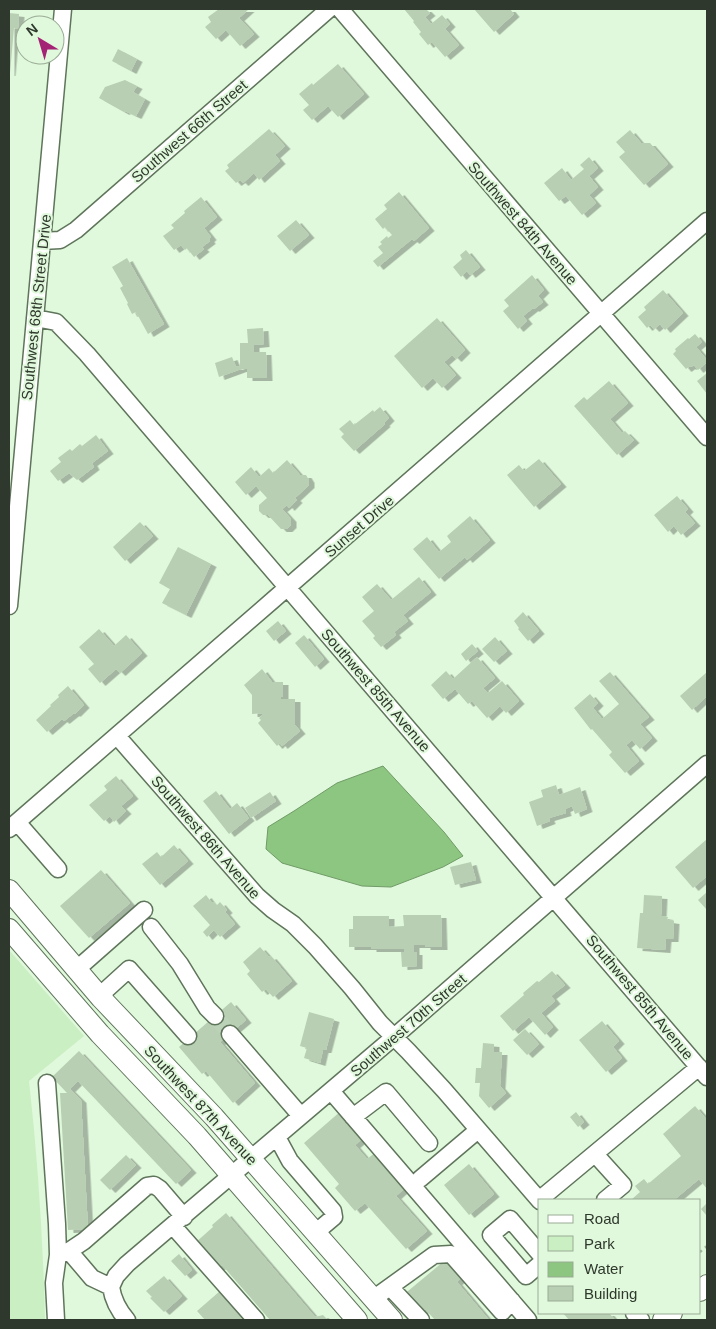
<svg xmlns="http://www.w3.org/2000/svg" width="716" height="1329" font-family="Arial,sans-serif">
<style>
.green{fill:#caefc3}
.water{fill:#8cc680;stroke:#709b67}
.building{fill:#b8cfb3;filter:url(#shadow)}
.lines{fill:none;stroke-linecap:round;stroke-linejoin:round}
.minor-tunnel{stroke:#bcd2b8;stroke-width:16;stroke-dasharray:16 8;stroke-linecap:butt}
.minor-casing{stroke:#5f755b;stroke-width:19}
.major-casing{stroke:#5f755b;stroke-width:22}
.path{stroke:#a2b59e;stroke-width:2.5;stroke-dasharray:2.5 4;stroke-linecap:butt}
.minor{stroke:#fff;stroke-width:16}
.major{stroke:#fff;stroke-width:20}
.labels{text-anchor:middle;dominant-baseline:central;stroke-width:4;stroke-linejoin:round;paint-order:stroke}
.street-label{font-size:15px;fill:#2e382c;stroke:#e0f8db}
</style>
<defs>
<filter id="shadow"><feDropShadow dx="5.5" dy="3" stdDeviation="0" flood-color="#0004"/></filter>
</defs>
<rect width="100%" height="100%" fill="#e0f8db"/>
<path class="green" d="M9,950L84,1036L29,1081C38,1161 43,1240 45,1320H9Z"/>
<path class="water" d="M383,766L444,832L463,856L443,867L391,887L362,886L282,863L266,849L268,827L294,811L337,783Z"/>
<path class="building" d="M219,9H249L239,18L254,34L240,46L226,30L216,39L205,27L211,22L208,17Z
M404,9H426L430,13L425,17L431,24L442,15L450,24L445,29L459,45L445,57L432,42L428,45L419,34L421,32L413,22L414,21Z
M474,9H510L514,14L494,32Z
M9,13L19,14L18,29L14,28L10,73H9Z
M118,49L137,59L131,71L112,61Z
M338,64L364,94L338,117L328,106L312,120L303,110L309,105L299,94L312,83L313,85Z
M125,80L137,86L133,92L145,99L136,116L125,111L124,112L99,98L105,87Z
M269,129L285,146L275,155L280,161L259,180L254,173L243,183L240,180L236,183L225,171L229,168L227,165Z
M630,130L641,143H650L668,164L644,185L619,157L625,152L616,142Z
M589,157L598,168L589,176L598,187L589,195L596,203L582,215L566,196L559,201L544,183L562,168L571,180L584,169L580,165Z
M399,192L429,228L414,241L412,239L378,267L373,261L383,253L378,247L382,244L380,242L387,236L388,238L392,235L385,227L383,229L375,219L387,209L384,205Z
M201,197L217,217L204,228L211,237L209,239L210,241L202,247L204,249L194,257L187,248L185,250L181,245L174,250L163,236L174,228L171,225L185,213L184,211Z
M296,220L309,235L290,251L277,236Z
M466,250L480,267L470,275L467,271L461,277L453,267L462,259L460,255Z
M127,258L164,324L148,334L136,312L132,314L127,304L128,303L120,288L123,286L112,267Z
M532,275L544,290L538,296L543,302L534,309L533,308L523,316L527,321L518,329L503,311L509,306L504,300Z
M663,290L683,313L665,330L660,324L654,329L650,325L647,328L638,317L646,310L644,307Z
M437,318L465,350L456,359L452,355L444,362L456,375L442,388L433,378L422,388L394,356Z
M263,328L264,344L254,345V352H266L267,378H247V369H241L219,377L215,363L232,357L236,367L240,366V343H248L247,329Z
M695,334L702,342L696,347L707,360V362L698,370L694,365L691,367L690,366L686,369L673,354L676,351L675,349L688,338L689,339Z
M707,373V394L697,381Z
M609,381L628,403L610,419L622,433L625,431L634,440L617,455L574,406L584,397L587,400Z
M380,407L389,418L384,423L385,424L354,451L341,437L344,434L339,429L350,420L354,425L373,410L374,412Z
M96,435L108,451L92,463L94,467L77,480L69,473L58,481L50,471L61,462L58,458L70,449L72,451L80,444L82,446Z
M539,459L561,484L534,507L507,475L519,465L524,471Z
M287,460L300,475H306L309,480V485L295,498L297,500L289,508L287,505L282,509L291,519V525L287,529H281L268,515H263L259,511V505L267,498L256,486L246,495L235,482L251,467L259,477L269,468L273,473Z
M677,496L688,509L685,512L695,523L681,535L674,526L668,532L654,515Z
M470,516L490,540L467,560L465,557L439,579L413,549L427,537L439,552L451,542L447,536Z
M140,522L153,536L125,561L113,547Z
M178,547L211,564L186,615L162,603L170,589L159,583Z
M419,577L431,592L403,615L408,621L394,632L396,635L381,647L373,638L375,636L362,621L374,611L362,597L377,584L391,600Z
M523,612L539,631L528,641L518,629L519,628L514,621Z
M278,621L286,631L274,641L266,631Z
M99,629L114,646L126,635L142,653L120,673L116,669L100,683L88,669L94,664L79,647Z
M304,635L324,659L315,667L295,643Z
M495,637L507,651L494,662L482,649Z
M472,644L478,651L466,661L461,654Z
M477,657L495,678L483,688L488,693L502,681L519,701L506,713L500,706L487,718L472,701L468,704L455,689L443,699L431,685L446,671L453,679Z
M262,669L272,682H283V697H281V699H295V725L300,731L282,746L280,743L277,746L258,723L261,720L259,718L265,713L252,714V695L244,685Z
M610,672L649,717L640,724L652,738L640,749L632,740L626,745L639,761L625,773L609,755L612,752L592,729L591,730L574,708L590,694L598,703L593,708L602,719L619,704L599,681Z
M707,672V696L692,710L680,696Z
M68,686L84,705L75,714L74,713L64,721L62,719L47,732L36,720L51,706L50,705L59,697L58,695Z
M116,776L133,796L121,806L126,811L114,822L110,816L104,821L89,805L107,790L104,786Z
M556,785L559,795L580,787L587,809L575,814L572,806L565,809L566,813L549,818L550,821L537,826L529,802L543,797L541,790Z
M216,791L230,809L237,803L249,818L229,834L203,801Z
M270,792L276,801L251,818L245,808Z
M707,839V876L693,888L675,867Z
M174,845L188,861L160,885L142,864L157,852L161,857Z
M471,862L476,880L455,885L450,867Z
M101,870L130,903L89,938L60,906Z
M707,892V910L698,900Z
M206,895L212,903L214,902L217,905L220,902L227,910L225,912L235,924L220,937L214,930L207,937L203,932L210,925L193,906Z
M644,895L662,896L661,916L668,917L667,920L674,921L673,939H666L665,950L637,948L640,913H643Z
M403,915H441L442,947H425V945H414V952H417V966L402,967L401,952H404V949H371V947H349V929H353V916H389V927L404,926Z
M260,947L269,957L271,956L292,981L273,997L266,989L262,992L247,974L250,971L243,962Z
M552,971L565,985L551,996L555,1001L541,1013L553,1027L545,1035L529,1017L513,1031L500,1016L524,995L523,993L537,981L539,982Z
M231,1002L246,1020L220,1042L255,1083L233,1103L206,1071L202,1074L179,1047Z
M309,1012L334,1019L326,1050H323L320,1063L304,1058L307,1048L300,1046Z
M602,1021L619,1041L613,1047L622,1058L606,1072L579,1040Z
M525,1029L539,1044L527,1055L513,1040Z
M483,1043L494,1044V1052H502L500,1086L506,1093L489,1108L479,1096L480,1083H475L476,1068H481Z
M79,1051L191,1170L176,1184L78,1081L70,1089L81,1100L88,1229L68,1230L60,1093H67L52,1077Z
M695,1106L707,1120V1189L699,1179L674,1200H631L640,1192L635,1186L644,1179L648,1184L681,1156L663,1134Z
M341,1111L364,1137L355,1145L367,1159L376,1152L406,1187L396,1196L427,1231L406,1249L365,1203L355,1211L335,1188L339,1184L304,1143Z
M576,1112L584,1122L578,1127L570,1117Z
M126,1155L136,1165L110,1190L100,1180Z
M469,1164L494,1194L469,1215L444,1185Z
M707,1203V1216L701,1209Z
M226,1213L315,1317L323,1315L328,1320H270L222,1265L217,1269L195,1243L213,1227L212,1225Z
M179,1254L192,1270L185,1276L171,1261Z
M449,1257L464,1275L457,1282L489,1320H435L425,1309L418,1315L402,1296Z
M164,1276L182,1296L164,1312L150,1298L152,1297L146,1291Z
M220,1291L245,1320H205L197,1311Z
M563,1313H609L615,1320H569Z"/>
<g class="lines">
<path class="minor-tunnel" d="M215,1016L230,1034"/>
<g class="minor-casing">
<path id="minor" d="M340,9L707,437
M42,241L60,240L76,230L329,9
M35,318L56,322L87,354L707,1077
M9,606L63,9
M117,736L257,896L273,910L293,924L315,946L352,988L380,1023L408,1051L444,1090L540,1201
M17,822L58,869
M9,829L273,600L707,221
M151,927L180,964L207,1008L215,1016
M77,969L144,910
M101,998L107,989L129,969L188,1036
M230,1034L301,1116
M47,1083L57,1224L58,1255L54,1283L56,1320
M331,1091L528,1320
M353,1117L386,1092L429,1143
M277,1137L290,1161L333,1211L334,1217L315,1233
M595,1154L623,1185L605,1200
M420,1179L478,1130
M539,1200L699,1067
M173,1226L256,1320
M69,1251L92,1278L111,1287
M540,1254L510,1219L491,1235L526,1276L540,1264
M58,1255L69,1251L84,1241L147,1186L154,1185L160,1189L184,1217
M111,1287L116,1276L127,1264L394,1037L707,764
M111,1287C113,1300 119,1311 127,1320
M390,1287L421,1320
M373,1299L434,1255L451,1254L502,1312L512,1301
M634,1313L641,1320"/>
</g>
<g class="major-casing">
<path id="major" d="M9,890L101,998L214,1117L392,1320
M9,929L100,1034L197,1136L357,1320
M700,1291L707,1285
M663,1320L672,1313"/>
</g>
<path class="path" d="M700,1252L707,1246"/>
<use href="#minor" class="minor"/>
<use href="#major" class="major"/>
</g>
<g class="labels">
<g class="street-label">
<text transform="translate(189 131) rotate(-41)">Southwest 66th Street</text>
<text transform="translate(523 223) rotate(49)">Southwest 84th Avenue</text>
<text transform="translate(36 307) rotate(-84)">Southwest 68th Street Drive</text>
<text transform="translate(359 526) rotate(-41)">Sunset Drive</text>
<text transform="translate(376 690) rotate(49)">Southwest 85th Avenue</text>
<text transform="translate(206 837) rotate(49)">Southwest 86th Avenue</text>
<text transform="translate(640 997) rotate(50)">Southwest 85th Avenue</text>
<text transform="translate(408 1025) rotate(-41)">Southwest 70th Street</text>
<text transform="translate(201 1105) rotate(47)">Southwest 87th Avenue</text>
</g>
</g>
<rect width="716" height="1329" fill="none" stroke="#2e382c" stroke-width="20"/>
<rect x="538" y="1199" width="162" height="115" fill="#e0f8db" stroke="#99ab95"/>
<rect x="548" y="1215" width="25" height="8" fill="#ffffff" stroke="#99ab95"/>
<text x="584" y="1224" font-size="15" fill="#2e382c">Road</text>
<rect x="548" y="1236" width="25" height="15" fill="#caefc3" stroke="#99ab95"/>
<text x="584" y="1249" font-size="15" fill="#2e382c">Park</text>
<rect x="548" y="1262" width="25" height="15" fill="#8cc680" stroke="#99ab95"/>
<text x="584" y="1274" font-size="15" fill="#2e382c">Water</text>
<rect x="548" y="1286" width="25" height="15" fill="#b8cfb3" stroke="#99ab95"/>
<text x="584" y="1299" font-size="15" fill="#2e382c">Building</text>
<g transform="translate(40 40) rotate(322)"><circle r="24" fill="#e0f8db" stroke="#99ab95"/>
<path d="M0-4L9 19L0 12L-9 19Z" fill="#a42374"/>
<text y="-8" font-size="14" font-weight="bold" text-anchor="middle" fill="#2e382c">N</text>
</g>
</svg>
